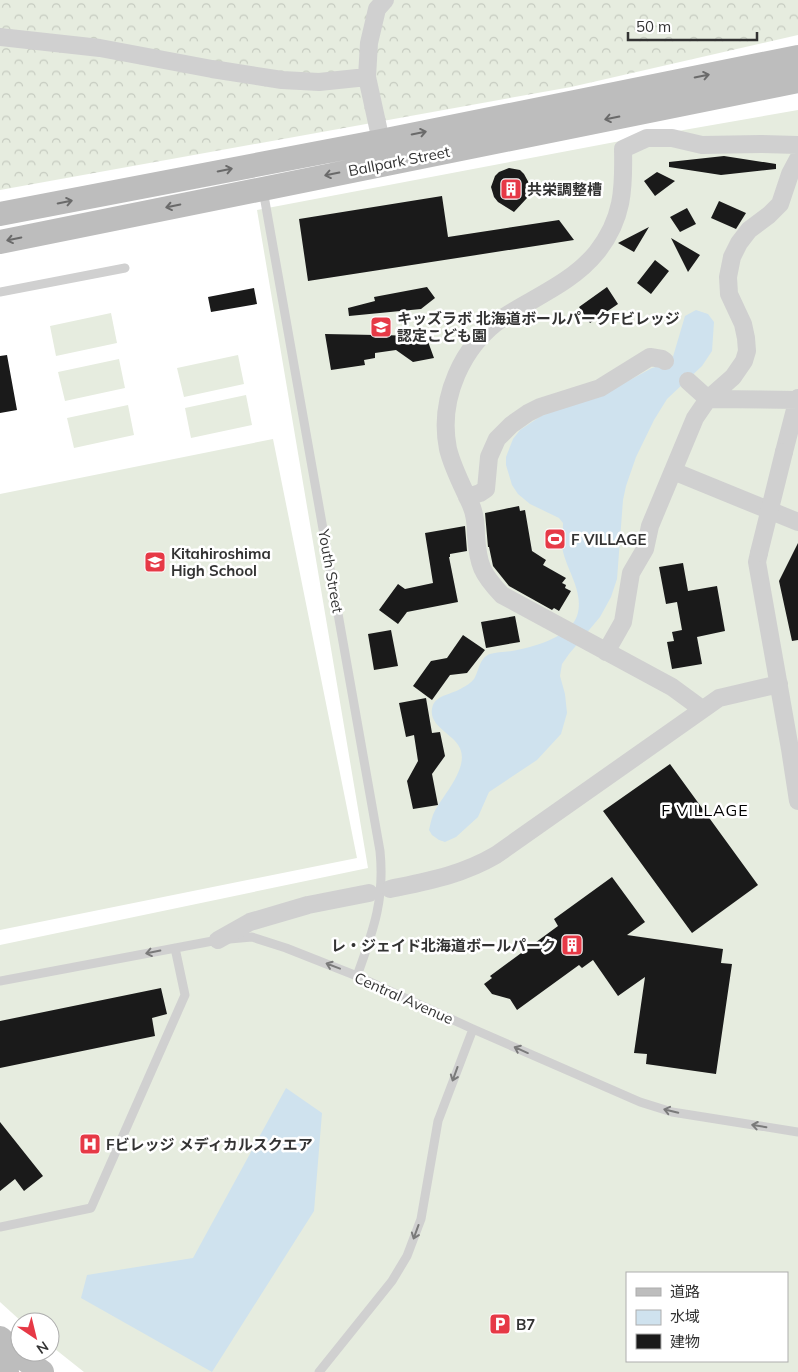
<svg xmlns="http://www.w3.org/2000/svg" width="798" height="1372" font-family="Mulish,'Noto Sans JP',sans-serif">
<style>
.forest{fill:url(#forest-crowns)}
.garden{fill:#e6ecdf;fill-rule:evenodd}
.water{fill:#cfe2ee}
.building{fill:#1a1a1a}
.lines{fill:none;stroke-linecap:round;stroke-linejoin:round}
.lane{stroke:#d0d0d0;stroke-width:9}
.street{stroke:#d0d0d0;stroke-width:18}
.secondary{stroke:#bdbdbd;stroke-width:24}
.street-bridge{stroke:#d0d0d0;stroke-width:18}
.oneway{stroke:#6a6a6a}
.oneway2{stroke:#7a7a7a}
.labels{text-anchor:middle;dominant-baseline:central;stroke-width:5;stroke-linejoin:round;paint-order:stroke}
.street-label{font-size:15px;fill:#333;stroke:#fff}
.poi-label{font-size:15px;font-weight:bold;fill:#333;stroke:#fff;text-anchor:start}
.neighbourhood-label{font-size:16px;letter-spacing:1px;fill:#000;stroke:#fff}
</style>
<defs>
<pattern id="forest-crowns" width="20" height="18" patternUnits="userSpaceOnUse" patternTransform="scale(1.25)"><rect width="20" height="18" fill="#e6ecdf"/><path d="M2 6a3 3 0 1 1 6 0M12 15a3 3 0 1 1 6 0" fill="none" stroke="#c6cbc0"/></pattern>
</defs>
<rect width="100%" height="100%" fill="#fff"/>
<path class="forest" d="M0,0H798V35L571,87L0,190Z"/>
<path class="garden" d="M798,110V1372H84L50,1345V1322H22L0,1302V945L368,868L257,210L615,142ZM627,1273H787V1361H627Z
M111,313L117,343L56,356L50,326Z
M238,355L244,384L184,397L177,368Z
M119,359L125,388L65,401L58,372Z
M246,395L252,425L191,438L185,408Z
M128,405L134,435L74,448L67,418Z
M273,439L357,858L0,930V494Z"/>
<path class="water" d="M696,310L708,314L714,322L712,351L702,366L667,399L654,420L636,457L626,486L623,500L617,579L611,597L600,617L569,654L562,664L560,676L565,694L567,713L561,734L537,760L489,792L478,817L456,837L445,842L439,840L432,835L429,830C430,826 431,820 433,815C440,798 467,772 461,751C457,734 425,727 433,705C437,695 453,694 462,688C466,686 471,683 474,679C479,671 479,658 490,654C496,652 505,652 512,651C533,647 569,638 577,616C585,591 565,569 562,546C562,538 563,530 563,523L559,518L530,504L518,494L512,485L506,465V457L513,439L520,430L541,416L617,387L652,368L663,365L672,360L685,316Z
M286,1088L322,1113L314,1211L212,1372L81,1298L87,1275L193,1258Z"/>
<path class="building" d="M724,156L776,164V169L721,175L669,167V162Z
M509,168L520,170L524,174L530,185L527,198L514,212L498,202L494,197L491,187L495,176L499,172Z
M657,172L675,181L655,196L644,181Z
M442,196L448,237L559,220L574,240L308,281L299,219Z
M719,201L746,213L736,229L711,218Z
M687,208L696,224L680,232L670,217Z
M649,227L634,252L618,243Z
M671,238L700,255L688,272Z
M655,260L669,271L651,294L637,283Z
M427,287L435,298L421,309L349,316L348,308L375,301L374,297Z
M607,287L618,304L590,323L579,307Z
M254,288L257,304L211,312L208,297Z
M325,334L426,336L434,358L413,362L396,350L375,353V358L364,360L365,365L331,370Z
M7,355L17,410L0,413V356Z
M519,506L520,511L525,510L532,551L546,560L543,565L566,578L562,583L566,585L565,588L571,591L559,611L554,608L552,610L509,586L493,566L489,547H488L485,513Z
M465,526L467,551L450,554V557H449L458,602L407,612L398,624L379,610L398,584L405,589L433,583L425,533Z
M798,543V640L792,641L779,581Z
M683,563L688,591L717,586L725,631L697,637L702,664L672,669L667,642L674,641L672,632L682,630L677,602L666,604L659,567Z
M515,616L520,642L486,648L481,622Z
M391,630L398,666L374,670L368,634Z
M463,635L485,650L467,673L450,675L432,700L413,686L431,661L447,658Z
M426,698L432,733L440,732L445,756L432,774L438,805L413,809L407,781L418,761L414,735L406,737L399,703Z
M670,764L758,885L692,933L603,811Z
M612,877L645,922L627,935L723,949L721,963L732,964L716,1074L646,1064L647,1054L634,1053L645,977L618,996L593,960L582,968L579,965L517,1010L510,999L492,994L484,984L492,978L490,976L558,926L554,919Z
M161,988L167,1014L152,1018L155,1036L0,1068V1021Z
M0,1122L43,1176L24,1191L15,1179L0,1191Z"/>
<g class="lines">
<path class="lane" d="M263,190L380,851C385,900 373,931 357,976
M0,292L125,268
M0,981L218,940L252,937L286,948L357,976L473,1029L640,1102L672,1112L798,1132
M0,1227L91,1208L185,995L175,948
M319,1372L392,1281L407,1256L421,1219L438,1121L473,1029"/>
<path class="street" d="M0,37L100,48L212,69L282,80L319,82L367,77
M381,141L367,77L369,43L377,9L385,0
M688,381L708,399L798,400
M784,452L798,398
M673,471L798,522
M467,497L480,493L486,489L489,457L497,439L511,425L528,413L540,407L600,388L650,357L662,359L665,361
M759,553L757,562L790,749L798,801
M606,652L623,622L631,573L645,549L650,526L695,418L708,399L733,377L744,361L747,351L746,338L743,324L729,294L728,277L732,257L739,243L749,230L769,215L780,204L790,174L798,159
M702,709L672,687L502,595C482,574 478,565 476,535C476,525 475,514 471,505C463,487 453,469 448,449C438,399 462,345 504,317C535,297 573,282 597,252C623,219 624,189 623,149L647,138H672L702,145L761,144L798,145
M390,889C428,881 462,875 496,855L719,698L779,684
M218,940L250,922L308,905L369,893"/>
<path class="secondary" d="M0,214L381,141L798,57
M0,242L798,81
M0,1338L20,1356L42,1372
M0,1366L7,1372"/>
<path class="street-bridge" d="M759,553L784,452"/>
</g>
<defs><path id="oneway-shaft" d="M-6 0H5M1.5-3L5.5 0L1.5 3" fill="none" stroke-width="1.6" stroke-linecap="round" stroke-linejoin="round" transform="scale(1.25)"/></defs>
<g class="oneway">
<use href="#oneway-shaft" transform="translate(702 76) rotate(-11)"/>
<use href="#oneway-shaft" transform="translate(612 118) rotate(169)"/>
<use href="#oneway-shaft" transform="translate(419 133) rotate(-11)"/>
<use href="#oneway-shaft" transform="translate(225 170) rotate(-11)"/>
<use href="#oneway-shaft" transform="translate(332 174) rotate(169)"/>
<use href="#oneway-shaft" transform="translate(65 202) rotate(-11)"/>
<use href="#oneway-shaft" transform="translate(173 206) rotate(168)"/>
<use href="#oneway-shaft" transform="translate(14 239) rotate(168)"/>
</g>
<g class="oneway2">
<use href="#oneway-shaft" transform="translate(153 952) rotate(169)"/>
<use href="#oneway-shaft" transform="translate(333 966) rotate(-159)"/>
<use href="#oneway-shaft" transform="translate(521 1050) rotate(-156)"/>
<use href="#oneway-shaft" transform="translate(455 1074) rotate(110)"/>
<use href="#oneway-shaft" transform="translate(671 1111) rotate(-166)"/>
<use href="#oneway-shaft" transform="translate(759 1126) rotate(-171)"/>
<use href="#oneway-shaft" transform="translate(416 1232) rotate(110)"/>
</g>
<defs>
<g id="building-square" transform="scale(1.125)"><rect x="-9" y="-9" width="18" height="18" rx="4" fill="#e63946" stroke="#fff"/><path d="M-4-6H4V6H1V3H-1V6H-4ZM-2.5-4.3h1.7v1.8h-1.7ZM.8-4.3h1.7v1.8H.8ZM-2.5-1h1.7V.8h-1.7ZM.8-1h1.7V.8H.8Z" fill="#fff"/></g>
<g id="school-square" transform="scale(1.125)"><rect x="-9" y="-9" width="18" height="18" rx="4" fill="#e63946" stroke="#fff"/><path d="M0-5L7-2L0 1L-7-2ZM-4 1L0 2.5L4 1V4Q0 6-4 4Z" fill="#fff"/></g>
<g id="stadium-square" transform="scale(1.125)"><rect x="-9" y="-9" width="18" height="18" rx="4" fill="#e63946" stroke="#fff"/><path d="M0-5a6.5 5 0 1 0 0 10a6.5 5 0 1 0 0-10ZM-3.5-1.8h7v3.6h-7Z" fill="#fff"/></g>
<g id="hospital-square" transform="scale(1.125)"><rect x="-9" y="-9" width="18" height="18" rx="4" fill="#e63946" stroke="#fff"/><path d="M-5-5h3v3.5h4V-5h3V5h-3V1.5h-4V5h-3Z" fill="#fff"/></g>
<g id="parking-square" transform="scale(1.125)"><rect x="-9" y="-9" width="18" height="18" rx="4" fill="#e63946" stroke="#fff"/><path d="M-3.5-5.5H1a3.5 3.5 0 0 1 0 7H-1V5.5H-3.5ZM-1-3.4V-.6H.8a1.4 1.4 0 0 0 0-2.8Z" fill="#fff"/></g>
</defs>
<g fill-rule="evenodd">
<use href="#building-square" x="511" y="189"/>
<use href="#school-square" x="381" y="327"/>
<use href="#stadium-square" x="555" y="539"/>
<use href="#school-square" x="155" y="562"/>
<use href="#building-square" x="572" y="945"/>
<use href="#hospital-square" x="90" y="1144"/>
<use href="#parking-square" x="500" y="1324"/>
</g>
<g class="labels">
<g class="street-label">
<text transform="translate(399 161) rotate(-11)">Ballpark Street</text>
<text transform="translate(331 571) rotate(80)">Youth Street</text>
<text transform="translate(404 998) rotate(24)">Central Avenue</text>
</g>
<g class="poi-label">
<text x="527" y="189">共栄調整槽</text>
<text x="397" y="318">キッズラボ 北海道ボールパークFビレッジ<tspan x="397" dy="17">認定こども園</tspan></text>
<text x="571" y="539">F VILLAGE</text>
<text x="171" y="553">Kitahiroshima<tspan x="171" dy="17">High School</tspan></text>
<text x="556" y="945" text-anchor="end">レ・ジェイド北海道ボールパーク</text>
<text x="106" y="1144">Fビレッジ メディカルスクエア</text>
<text x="516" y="1324">B7</text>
</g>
<g class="neighbourhood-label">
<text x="705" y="810">F VILLAGE</text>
</g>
</g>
<rect x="626" y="1272" width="162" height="90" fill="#ffffff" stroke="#adadad"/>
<rect x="636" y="1288" width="25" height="8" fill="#bdbdbd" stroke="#adadad"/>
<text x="670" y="1297" font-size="15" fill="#333333">道路</text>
<rect x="636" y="1310" width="25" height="15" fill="#cfe2ee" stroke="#adadad"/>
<text x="670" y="1322" font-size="15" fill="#333333">水域</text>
<rect x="636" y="1334" width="25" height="15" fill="#1a1a1a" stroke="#adadad"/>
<text x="670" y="1347" font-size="15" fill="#333333">建物</text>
<g transform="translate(35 1337) rotate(145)"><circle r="24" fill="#ffffff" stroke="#adadad"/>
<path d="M0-4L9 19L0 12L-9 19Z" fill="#e63946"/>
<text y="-8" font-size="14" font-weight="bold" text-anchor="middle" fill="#333333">N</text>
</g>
<path d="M628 32v8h129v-8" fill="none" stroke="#333333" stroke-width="2.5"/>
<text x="636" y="32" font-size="15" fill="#333333" stroke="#ffffff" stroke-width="4" paint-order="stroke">50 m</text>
</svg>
